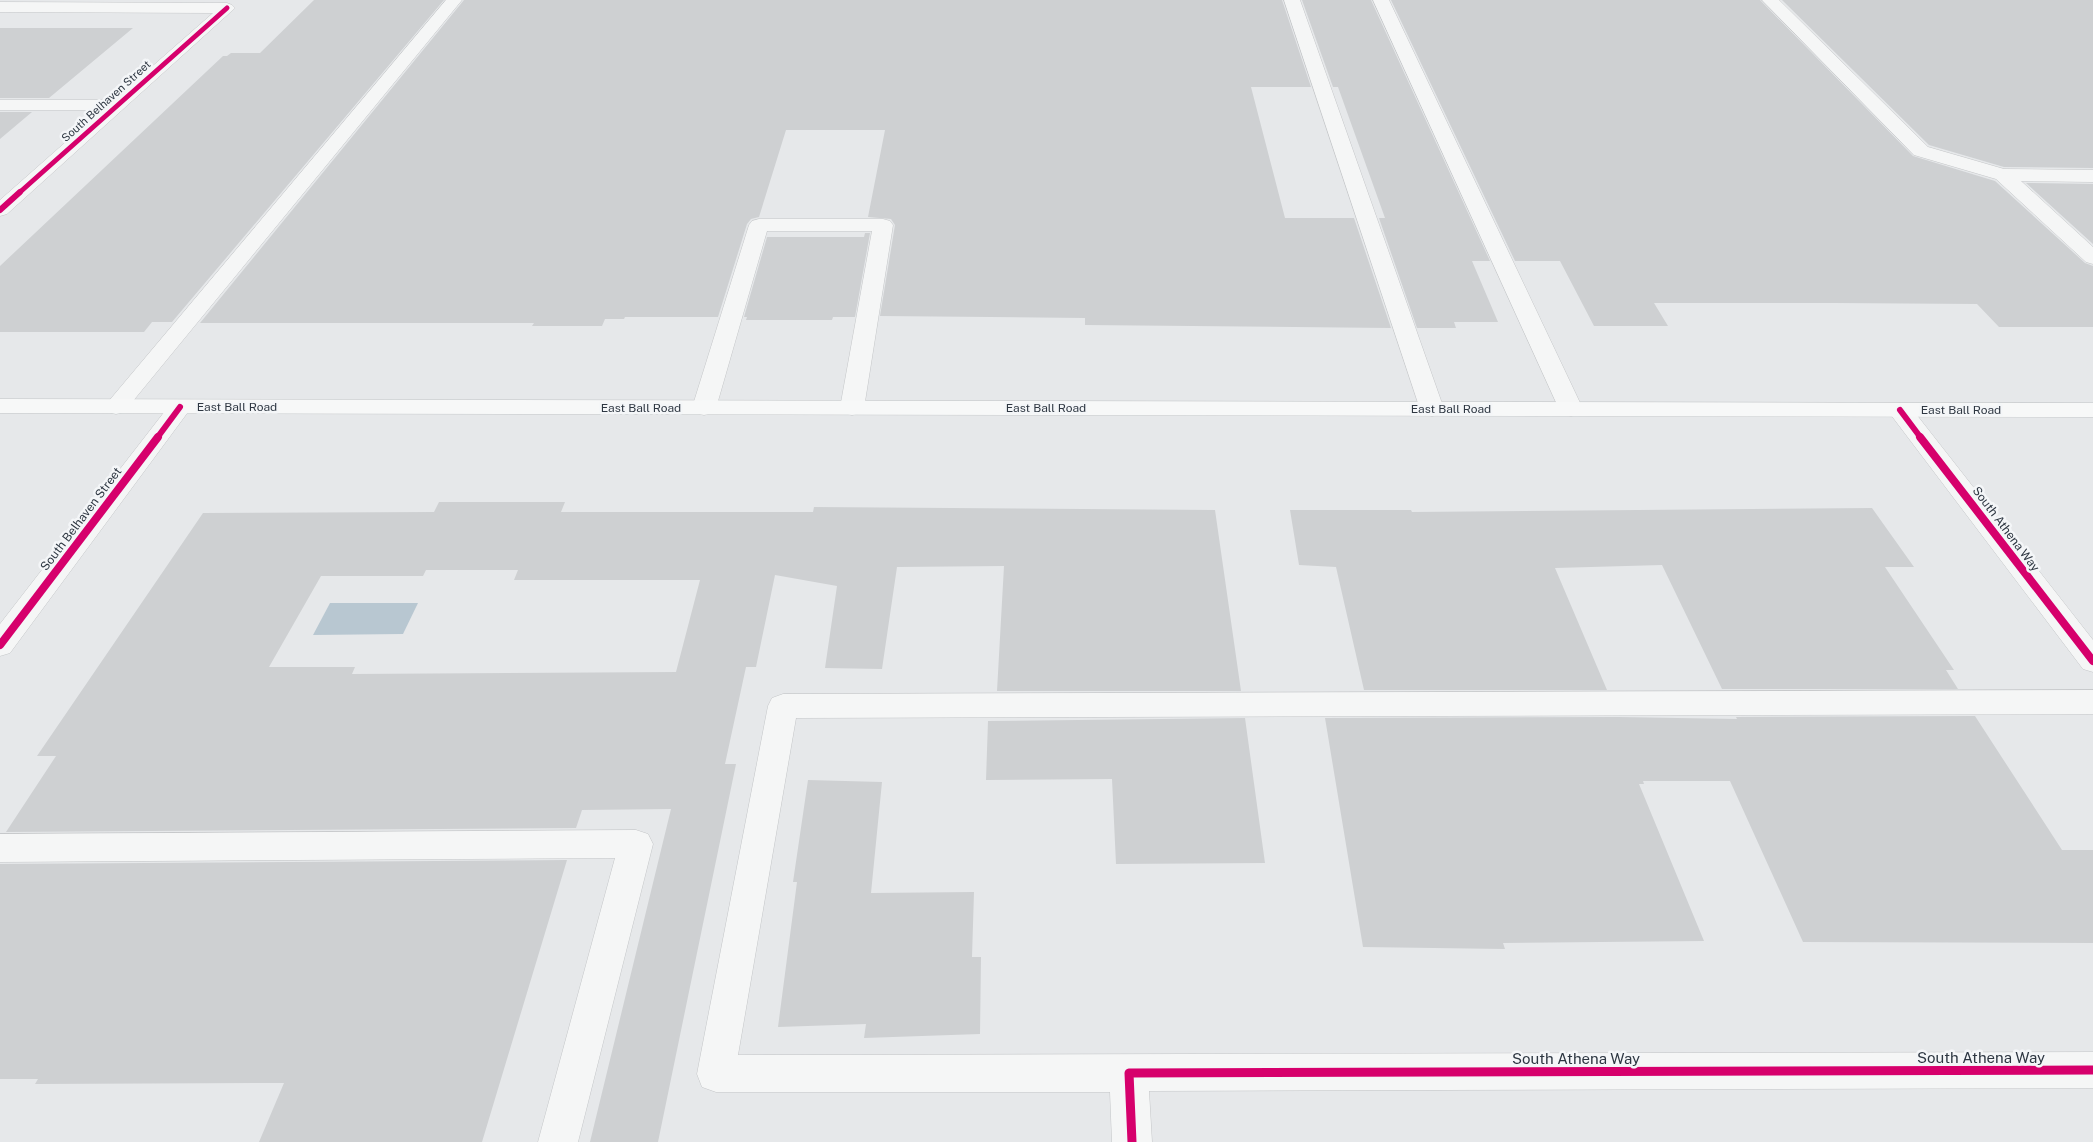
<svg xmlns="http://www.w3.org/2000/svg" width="2093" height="1142" font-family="'Public Sans',sans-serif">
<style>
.water{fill:#b8c7d1}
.building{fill:#ced0d2;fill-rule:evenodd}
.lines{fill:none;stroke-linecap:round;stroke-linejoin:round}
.minor-casing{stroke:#c4c6c8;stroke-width:1}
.major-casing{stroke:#c2c5c7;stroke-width:1}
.minor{fill:#f5f6f6;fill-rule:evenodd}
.major{fill:#f7f8f8;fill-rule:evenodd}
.cycleway-far3-casing{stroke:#f4f6f8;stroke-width:7}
.cycleway-far2-casing{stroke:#f4f6f8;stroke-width:9}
.cycleway-far1-casing{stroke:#f4f6f8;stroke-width:11}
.cycleway-casing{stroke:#f4f6f8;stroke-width:12}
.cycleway-far3{stroke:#d6006c;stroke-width:5}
.cycleway-far2{stroke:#d6006c;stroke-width:6}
.cycleway-far1{stroke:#d6006c;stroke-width:8}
.cycleway{stroke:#d6006c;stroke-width:9}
.labels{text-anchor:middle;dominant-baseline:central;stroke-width:5;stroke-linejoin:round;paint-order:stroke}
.far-street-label{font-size:11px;fill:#2e3742;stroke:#f4f6f8}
.street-label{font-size:12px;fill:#2e3742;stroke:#f4f6f8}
.near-street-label{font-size:15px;fill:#2e3742;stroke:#f4f6f8}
</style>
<rect width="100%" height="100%" fill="#e6e8ea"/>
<path class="water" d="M330,603H418L403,634L313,635Z"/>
<path class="building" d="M314,0H444L172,322H152L144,332H0V266L223,56H227L231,53H260Z
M464,0H1282L1311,87H1251L1285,218H1354L1391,328L1085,325V318L880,316L895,225L891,219L868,217L885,130H786L759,217L751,219L747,224L718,317H625L624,319H605L602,326H532L534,323H200Z
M1302,0H1371L1490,261H1472L1498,322H1454L1456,328H1417L1379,218H1385L1338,87H1333Z
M1391,0H1760L1913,156L1995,181L2085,263L2093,266V327H1999L1977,304L1835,303H1654L1668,326H1594L1560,261H1515Z
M1782,0H2093V168L2004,167L1929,145Z
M0,28H133L49,98H0Z
M0,112H32L0,139Z
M2026,183L2093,184V244Z
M865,233H870L855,317H833L832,320H746L747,317H744L767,237H864Z
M439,502H565L561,512H813L814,507L1215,510L1241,691H997L1004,566L897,567L882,669L825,668L837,586L775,575L756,667H746L725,764H736L658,1142H590L671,809L582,810L576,828L6,832L56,756H37L203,513L434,512ZM426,570H518L514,580H700L676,672L352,674L355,667H269L321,576H423Z
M1872,508L1914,567H1885L1954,670H1946L1958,689H1722L1662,565L1555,568L1607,690H1364L1336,567L1299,565L1290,510H1411L1412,512Z
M1975,716L2062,850H2093V943L1803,942L1730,781H1643L1644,784H1639L1704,941L1503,943L1505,949L1363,947L1325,718L1618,717L1737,719L1736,717Z
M1245,718L1265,863L1116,864L1112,779L986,780L988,721Z
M808,780L882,782L871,893L974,892L972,957H981L980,1034L864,1038L866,1024L778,1027L797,882H793Z
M567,860L482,1142H259L284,1083L35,1084L38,1079H0V864Z"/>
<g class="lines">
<g class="minor-casing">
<path id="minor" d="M446,0H462L124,412L116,414L108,412L104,407L108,402Z
M1284,0H1300L1444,409L1440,414L1432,416L1424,414L1420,409Z
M1373,0H1389L1583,409L1579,414L1571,416L1563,414L1559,409Z
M1762,0H1779L1928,147L2004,169L2093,170V182L2021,181L2093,247V264L2086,262L1996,179L1914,155Z
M0,2L227,3L232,5L235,8L7,214L0,216V200L102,110H0V100H114L213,13L0,12Z
M759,219H883L890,221L893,225L864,408L860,413L852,415L844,413L840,408L872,231H767L716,408L712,413L704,415L696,413L692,408L749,225L752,221Z
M180,400L188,402L192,407L188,412L10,653L0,656V624L172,402Z
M1900,403L1909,405L2093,640V672L2083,669L1891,415L1888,410L1891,405Z
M2093,690V714L796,718L738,1055L2093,1052V1088L1149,1091L1152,1142H1112L1110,1092H716L702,1087L697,1074L768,706L772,698L783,694Z
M636,830L648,834L653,844L578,1142H538L615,858L0,862V834Z"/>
</g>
<g class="major-casing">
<path id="major" d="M0,399L2093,403V417L0,413Z"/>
</g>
<use href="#minor" class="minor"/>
<use href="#major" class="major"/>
<g class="cycleway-far3-casing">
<path id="cycleway-far3" d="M19,193L227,8"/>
</g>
<g class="cycleway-far2-casing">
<path id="cycleway-far2" d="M0,210L20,192
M1900,410L1921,438
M157,438L180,407"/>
</g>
<g class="cycleway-far1-casing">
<path id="cycleway-far1" d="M1920,437L2093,661
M0,645L158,437"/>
</g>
<g class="cycleway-casing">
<path id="cycleway" d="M1132,1142L1129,1073L2093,1070"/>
</g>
<use href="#cycleway-far3" class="cycleway-far3"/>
<use href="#cycleway-far2" class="cycleway-far2"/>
<use href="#cycleway-far1" class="cycleway-far1"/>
<use href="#cycleway" class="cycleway"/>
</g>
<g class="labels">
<g class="far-street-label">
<text transform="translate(106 101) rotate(-42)">South Belhaven Street</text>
</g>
<g class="street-label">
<text x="237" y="407">East Ball Road</text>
<text x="641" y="408">East Ball Road</text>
<text x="1046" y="408">East Ball Road</text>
<text x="1451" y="409">East Ball Road</text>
<text x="1961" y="410">East Ball Road</text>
<text transform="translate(81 519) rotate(-53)">South Belhaven Street</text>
<text transform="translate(2006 529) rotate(53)">South Athena Way</text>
</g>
<g class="near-street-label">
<text x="1981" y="1057">South Athena Way</text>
<text x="1576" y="1058">South Athena Way</text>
</g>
</g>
</svg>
